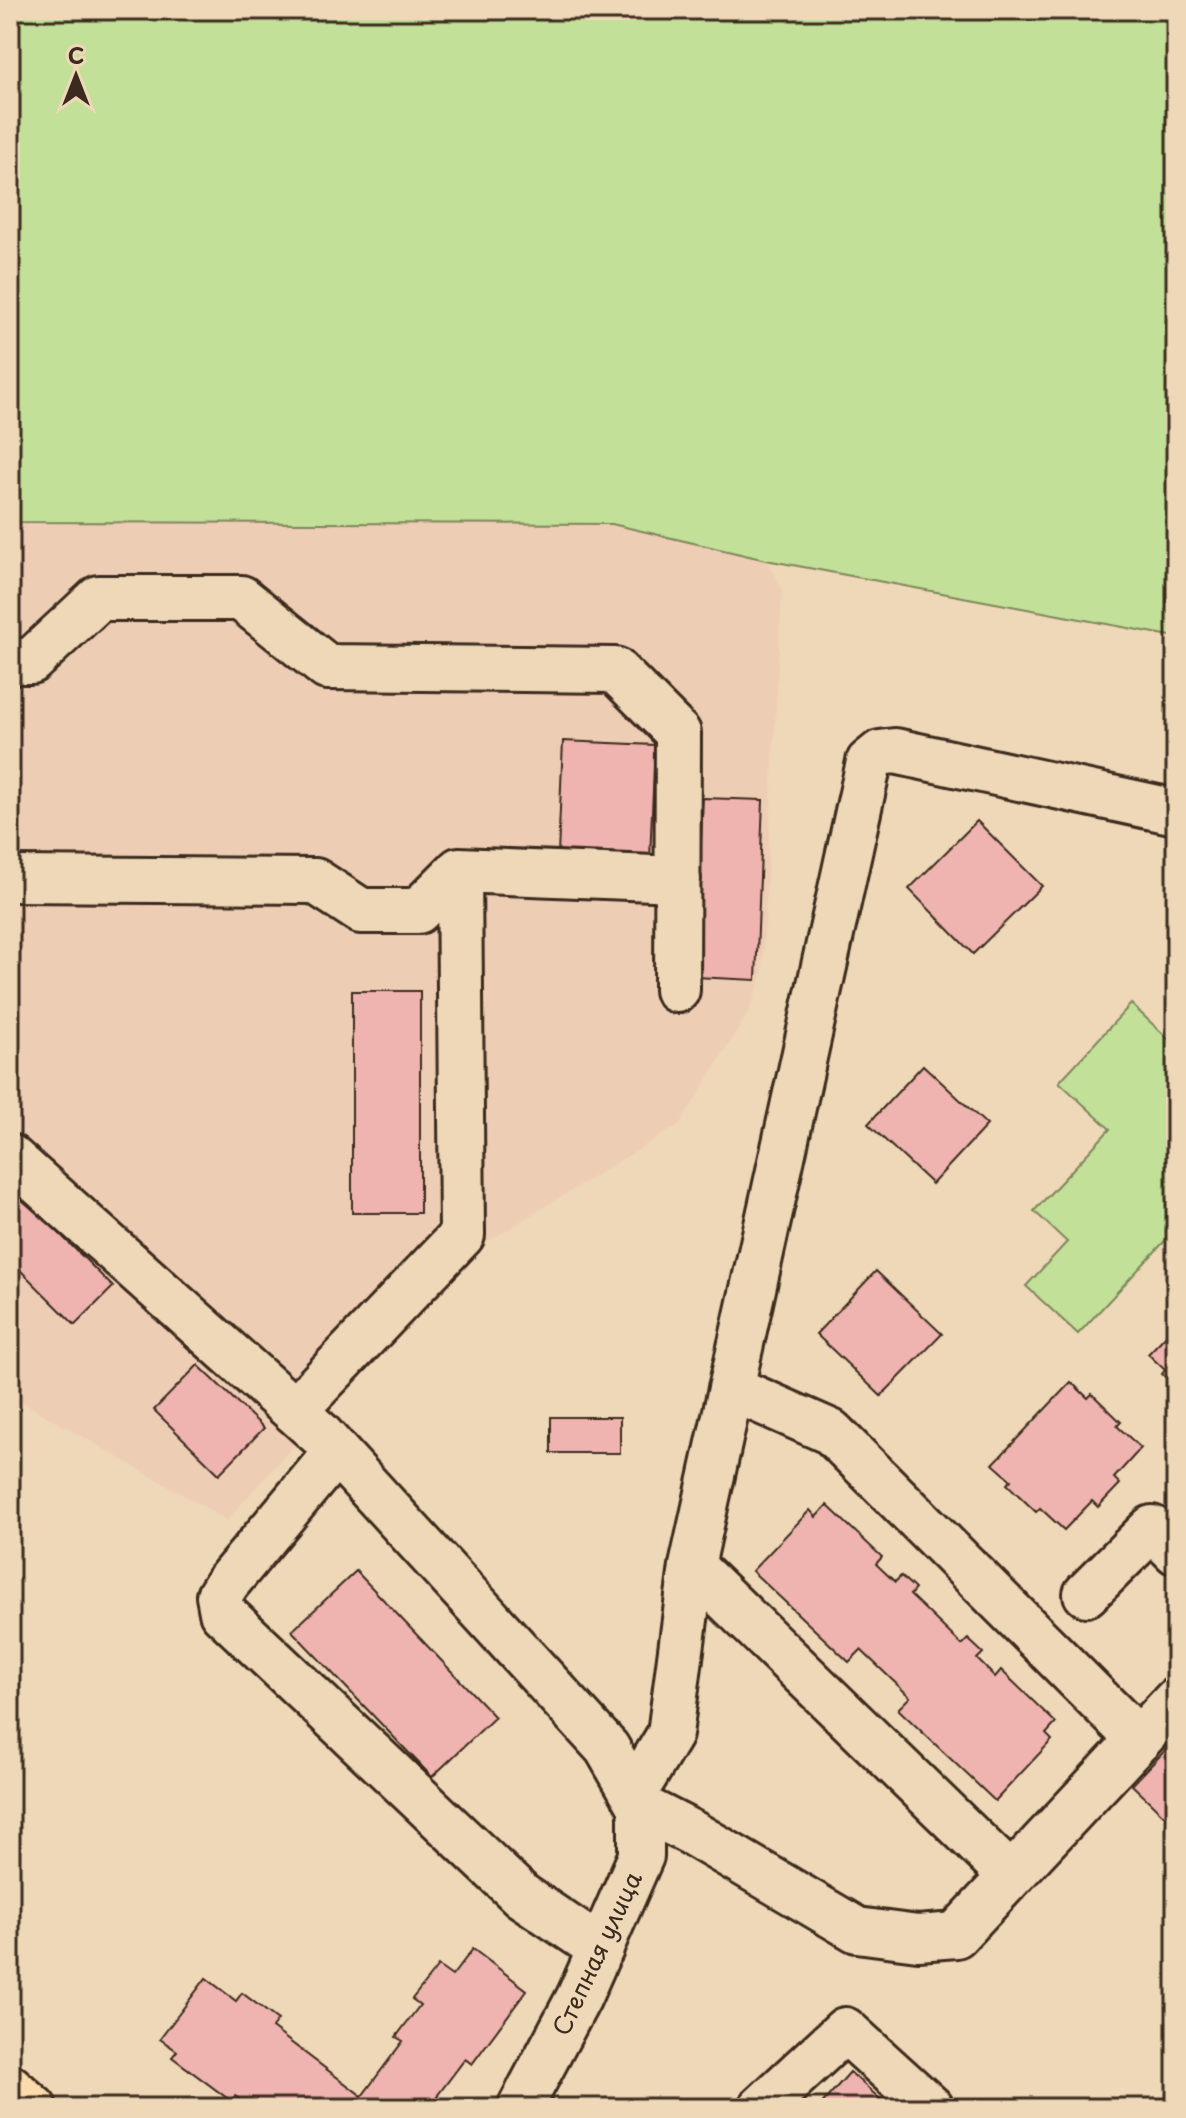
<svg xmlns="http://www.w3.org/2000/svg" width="1186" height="2118" font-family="'Playpen Sans',sans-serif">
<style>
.built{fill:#eecdb5}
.green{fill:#c2e098;stroke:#7e855b;stroke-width:2}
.building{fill:#efb3b0;stroke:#3b2a1e;stroke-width:2}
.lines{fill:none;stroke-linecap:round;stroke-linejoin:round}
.minor-casing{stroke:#3b2a1e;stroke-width:50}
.major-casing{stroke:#3b2a1e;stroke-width:50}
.minor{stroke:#eed8b7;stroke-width:44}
.major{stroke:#fcdcac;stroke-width:44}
.labels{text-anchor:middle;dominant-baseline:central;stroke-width:6;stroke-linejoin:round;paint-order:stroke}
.street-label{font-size:24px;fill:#3b2a1e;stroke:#eed8b7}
</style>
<rect width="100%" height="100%" fill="#eed8b7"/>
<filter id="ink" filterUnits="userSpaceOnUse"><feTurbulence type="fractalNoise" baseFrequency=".0125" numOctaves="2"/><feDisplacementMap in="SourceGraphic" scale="16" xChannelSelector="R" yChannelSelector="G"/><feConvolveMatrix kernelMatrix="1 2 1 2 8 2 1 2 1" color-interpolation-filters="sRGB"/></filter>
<g filter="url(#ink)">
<path class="built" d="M10,522L612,524L766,560L782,589L762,975L749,1011L680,1124L454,1262L389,1339L227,1520L10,1395Z"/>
<path class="green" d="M10,10H1176V637L766,560L612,524L10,522Z
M1131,1004L1176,1046V1229L1078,1334L1026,1286L1067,1242L1034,1211L1110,1129L1059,1082Z"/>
<path class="building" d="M563,741L655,745L650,858L558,854Z
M703,798L763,800L756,980L695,977Z
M977,821L1042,886L973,954L909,889Z
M352,991H420V1213H352Z
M923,1065L987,1125L932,1184L868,1124Z
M10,1184L113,1287L75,1325L10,1260Z
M876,1271L942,1334L881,1396L816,1334Z
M1176,1325V1388L1162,1374L1165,1370L1148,1354Z
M198,1365L264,1428L219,1474L154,1410Z
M1071,1382L1088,1398L1092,1394L1121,1422L1117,1426L1141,1448L1114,1478L1120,1484L1098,1507L1092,1501L1064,1530L1040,1508L1036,1512L1007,1484L1011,1480L993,1464Z
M551,1417H620V1453H551Z
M827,1505L882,1557L876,1564L895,1582L901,1576L915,1589L910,1595L962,1645L968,1639L983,1653L977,1659L995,1677L1001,1670L1056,1723L1046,1734L1052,1740L995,1801L898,1709L910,1697L861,1650L849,1662L752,1571L810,1510L816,1517Z
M356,1571L495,1717L432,1777L292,1631Z
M1176,1739V1827L1132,1785Z
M473,1949L527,1990L472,2064L465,2059L428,2108H252L235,2096L231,2101L172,2057L177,2051L160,2039L206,1978L236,2001L242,1993L278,2020L272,2028L362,2096L403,2041L396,2037L420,2005L412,1999L438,1966L452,1976Z
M850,2072L890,2108H818Z"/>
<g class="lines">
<g class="minor-casing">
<path id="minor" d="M10,661H31L99,598H241L327,667L615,670L678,733L677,990
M10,879L315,881L361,911H418L459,870L678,879
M10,1157L320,1434L607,1748L641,1807V1856L579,1997L520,2108
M731,1388L831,1432L1139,1740
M294,1411L462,1235L459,870
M336,1452L227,1583L219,1596L222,1612L522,1896L601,1949
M692,1566L1011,1876
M1086,1594L1152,1528L1176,1552
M635,1792L670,1734L692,1566L869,762L880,753L895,751L1176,812
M641,1807L692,1833L857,1930L918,1938L956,1935L1176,1700
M761,2108L845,2030L931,2108"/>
</g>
<g class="major-casing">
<path id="major" d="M10,2087L34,2108"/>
</g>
<use href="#minor" class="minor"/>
<use href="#major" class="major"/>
</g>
</g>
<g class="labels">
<g class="street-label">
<text transform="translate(596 1953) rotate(-65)">Степная улица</text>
</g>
</g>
<rect width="1186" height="2118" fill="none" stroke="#eed8b7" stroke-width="40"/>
<rect x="20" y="20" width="1146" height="2078" fill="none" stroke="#3b2a1e" stroke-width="3" filter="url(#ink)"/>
<g transform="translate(76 76)" stroke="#eed8b7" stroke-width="6" paint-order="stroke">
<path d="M0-6L14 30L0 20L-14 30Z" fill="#3b2a1e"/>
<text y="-12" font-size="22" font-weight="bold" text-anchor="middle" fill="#3b2a1e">С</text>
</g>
</svg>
